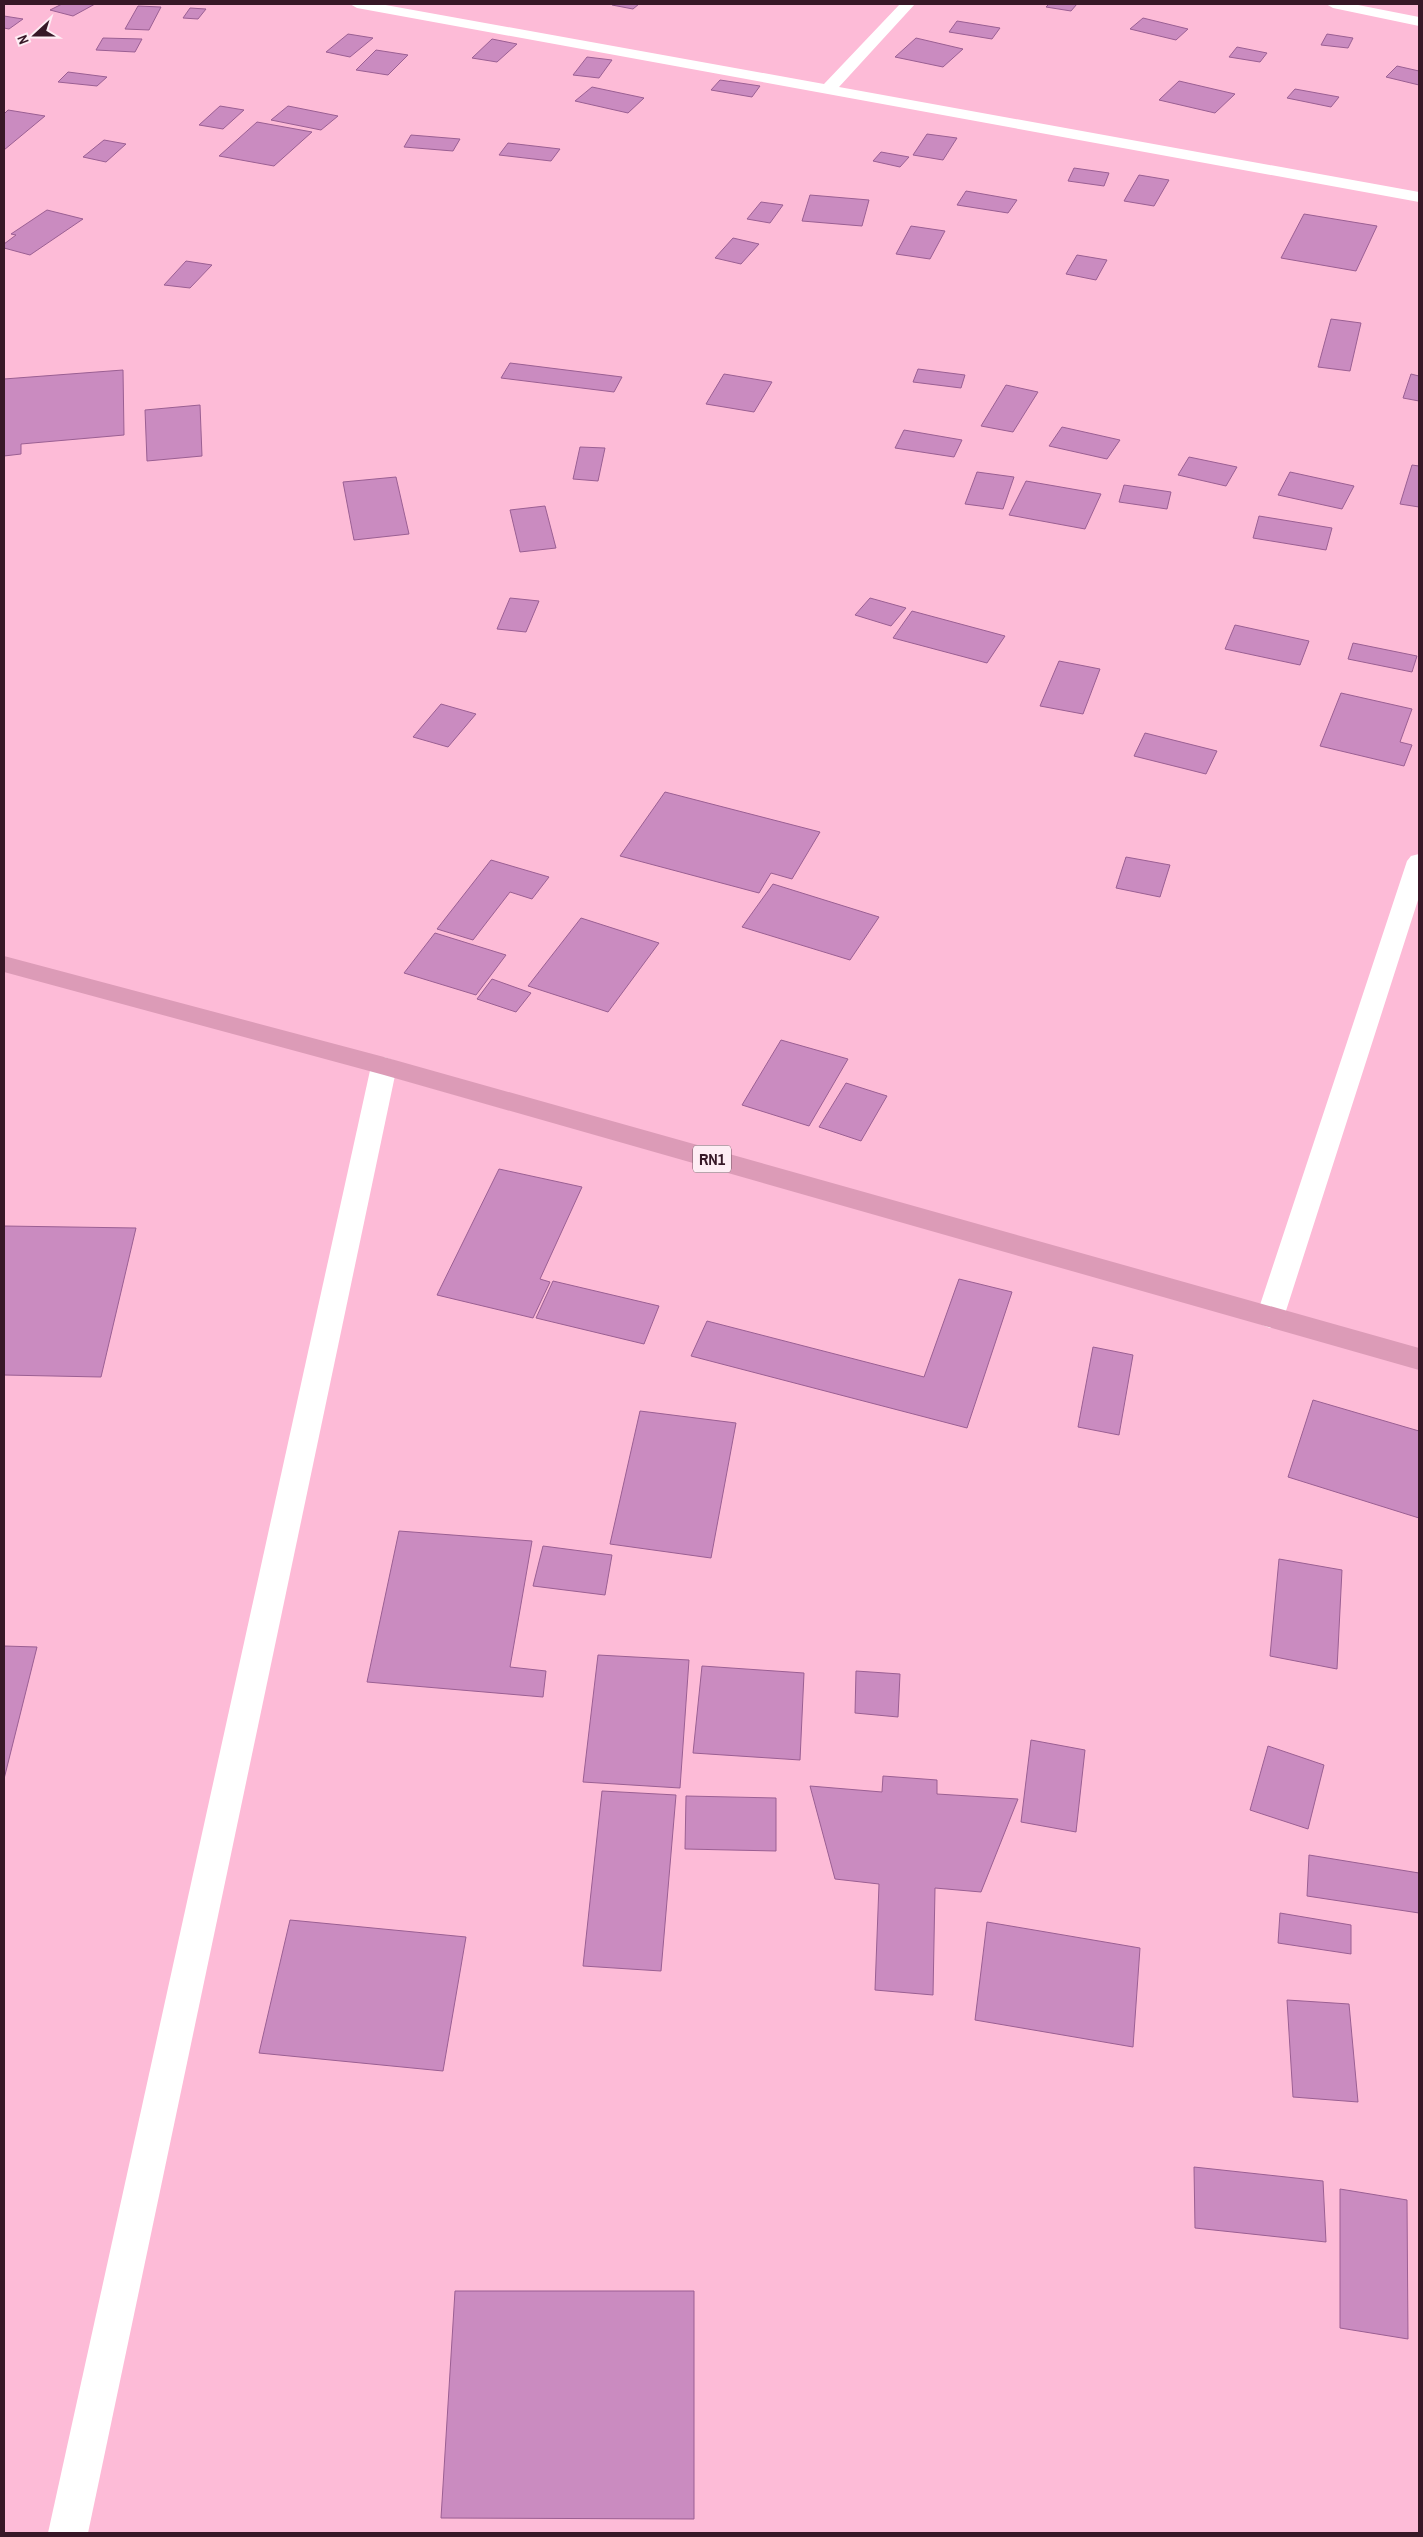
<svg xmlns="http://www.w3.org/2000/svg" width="1423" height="2537" font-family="'Archivo Narrow',sans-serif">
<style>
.building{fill:#ca8bc0;stroke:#9b5f93}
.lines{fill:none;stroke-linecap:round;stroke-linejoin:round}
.minor{fill:#fff;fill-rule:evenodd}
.tertiary{fill:#fff;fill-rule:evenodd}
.trunk{fill:#dc9bb7;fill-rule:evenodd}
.labels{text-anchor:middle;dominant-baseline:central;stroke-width:4;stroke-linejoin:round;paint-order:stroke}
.shield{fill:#feedf4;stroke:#735864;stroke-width:1}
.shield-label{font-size:16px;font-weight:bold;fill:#371827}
</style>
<rect width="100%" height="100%" fill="#fdbbd7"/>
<path class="building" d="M62,4H95L73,16L50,10Z
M613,4H639L633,9L612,5Z
M1049,4H1077L1071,11L1046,7Z
M138,6L161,7L149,30L125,29Z
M190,8L206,9L198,19L183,18Z
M4,16L23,19L9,29L4,28Z
M1143,18L1188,29L1176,40L1130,29Z
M957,21L1000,28L992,39L949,32Z
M348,34L373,38L350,57L326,52Z
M1327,34L1353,38L1348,48L1321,45Z
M103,38L142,39L135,52L96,50Z
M916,38L963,49L943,67L895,57Z
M492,39L517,44L497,62L472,58Z
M1237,47L1267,53L1260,62L1229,57Z
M376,50L408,55L388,75L356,70Z
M587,57L612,60L599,78L573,75Z
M1397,66L1419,71V85L1386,77Z
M68,72L107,77L97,86L58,82Z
M720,80L760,86L752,97L711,90Z
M1179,81L1235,94L1215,113L1159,100Z
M592,87L644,98L628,113L575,101Z
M1295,89L1339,97L1331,107L1287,98Z
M220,106L244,110L223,129L199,125Z
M288,106L338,116L321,130L271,120Z
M8,110L45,116L4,150V114Z
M257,122L312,132L274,166L219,156Z
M927,134L957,138L943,160L913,155Z
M411,135L460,139L453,151L404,147Z
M104,140L126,144L106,162L83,157Z
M508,143L560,149L551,161L499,155Z
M881,152L909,157L900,167L873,161Z
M1074,168L1109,173L1104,186L1068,181Z
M1139,175L1169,180L1154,206L1124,201Z
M966,191L1017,200L1008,213L957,205Z
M810,195L869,200L862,226L802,221Z
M761,202L783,205L770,223L747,219Z
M47,210L83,219L30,255L4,248V244L16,235L11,234Z
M1304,214L1377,226L1356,271L1281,258Z
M911,226L945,231L930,259L896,254Z
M733,238L759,244L741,264L715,258Z
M1077,255L1107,260L1096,280L1066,274Z
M186,261L212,265L190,288L164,285Z
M1331,319L1361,323L1350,371L1318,367Z
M510,363L622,377L614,392L501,378Z
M918,369L965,375L961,388L913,382Z
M123,370L124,435L21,444V454L4,456V379Z
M724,374L772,382L754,412L706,404Z
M1411,374L1419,376V401L1403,398Z
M1006,385L1038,392L1013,432L981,426Z
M200,405L202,456L147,461L145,410Z
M1062,427L1120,440L1107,459L1049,446Z
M904,430L962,440L954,457L895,448Z
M580,447L605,448L598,481L573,479Z
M1189,457L1237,467L1226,486L1178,475Z
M1412,465L1419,466V507L1400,504Z
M977,472L1014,477L1003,509L965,504Z
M1290,472L1354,486L1342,509L1278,495Z
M396,477L409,534L354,540L343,482Z
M1026,481L1101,494L1085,529L1009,515Z
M1124,485L1171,492L1167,509L1119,502Z
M545,506L556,548L520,552L510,510Z
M1259,516L1332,528L1326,550L1253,538Z
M510,598L539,601L526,632L497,629Z
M870,598L906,608L891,626L855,615Z
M912,611L1005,636L987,663L893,638Z
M1235,625L1309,641L1300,665L1225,649Z
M1353,643L1417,656L1412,672L1348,659Z
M1059,661L1100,669L1083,714L1040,706Z
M1341,693L1412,709L1400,742L1412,745L1404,766L1320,746Z
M441,704L476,714L448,747L413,737Z
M1145,733L1217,751L1206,774L1134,756Z
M665,792L820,832L792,879L771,873L759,893L620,856Z
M1126,857L1170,865L1160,897L1116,888Z
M491,860L549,877L532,899L510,892L473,940L437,929Z
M773,884L879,917L850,960L742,927Z
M581,918L659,943L608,1012L528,986Z
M435,933L506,955L476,995L404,973Z
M492,979L531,993L516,1012L477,999Z
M781,1040L848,1059L809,1126L742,1105Z
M846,1083L887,1096L861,1141L819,1127Z
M499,1169L582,1187L540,1279L550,1282L533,1318L437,1295Z
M4,1226L136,1228L101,1377L4,1375Z
M959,1279L1012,1292L967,1428L691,1356L707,1321L924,1377Z
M553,1281L659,1306L644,1344L536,1318Z
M1093,1347L1133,1355L1119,1435L1078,1427Z
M1313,1400L1419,1431V1518L1288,1477Z
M640,1411L736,1423L711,1558L610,1544Z
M399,1531L532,1541L510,1667L546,1671L543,1697L367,1682Z
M543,1546L612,1555L605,1595L533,1586Z
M1279,1559L1342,1570L1337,1669L1270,1656Z
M4,1646L37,1647L4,1779Z
M598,1655L689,1660L680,1788L583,1782Z
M702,1666L804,1673L800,1760L693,1753Z
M856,1671L900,1674L898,1717L855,1713Z
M1031,1740L1085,1750L1076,1832L1021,1822Z
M1268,1746L1324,1765L1308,1829L1250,1810Z
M883,1776L937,1780V1794L1018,1799L981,1892L935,1888L933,1995L875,1990L879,1884L835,1879L810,1786L882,1792Z
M602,1791L676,1795L661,1971L583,1966Z
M686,1796L776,1798V1851L685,1849Z
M1309,1855L1419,1873V1913L1307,1896Z
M1280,1913L1351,1925V1954L1278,1943Z
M290,1920L466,1937L443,2071L259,2053Z
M987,1922L1140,1948L1133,2047L975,2020Z
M1287,2000L1349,2004L1358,2102L1293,2097Z
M1194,2167L1323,2181L1326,2242L1195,2228Z
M1340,2189L1407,2200L1408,2339L1340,2328Z
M455,2291H694V2519L441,2518Z"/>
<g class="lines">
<path class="minor" d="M350,4H380L824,84L900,4H915L839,87L1419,192V202L357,8Z
M1326,4H1353L1419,17V26L1333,8Z
M1419,854V897L1284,1317L1280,1324L1270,1328L1260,1324L1256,1317L1407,861L1411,856Z"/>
<path class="tertiary" d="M384,1057L393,1060L397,1066L88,2533H48L371,1066L375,1060Z"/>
<path class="trunk" d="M4,956L384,1057L1419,1348V1370L384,1075L4,972Z"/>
</g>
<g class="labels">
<rect class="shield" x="693" y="1145.5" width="38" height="27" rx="4"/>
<g class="shield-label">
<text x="712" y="1159">RN1</text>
</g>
</g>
<rect width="1423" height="2537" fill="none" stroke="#371827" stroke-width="10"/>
<g transform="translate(35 35) rotate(249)" stroke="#feedf4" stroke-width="4" paint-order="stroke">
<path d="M0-4L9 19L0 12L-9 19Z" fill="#371827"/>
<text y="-8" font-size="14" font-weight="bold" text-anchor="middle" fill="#371827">N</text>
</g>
</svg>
